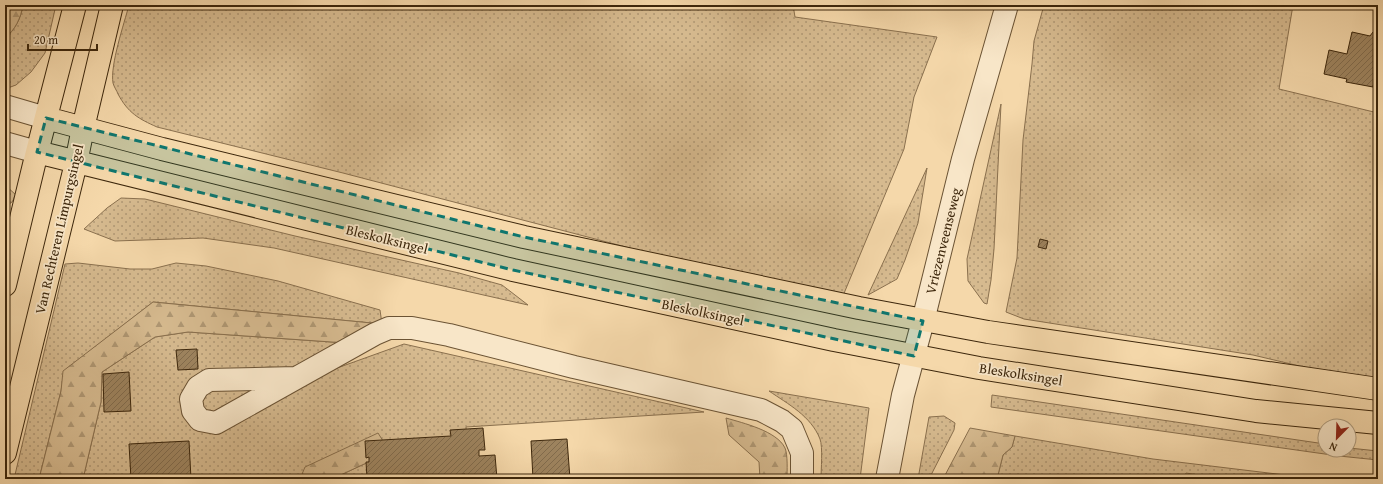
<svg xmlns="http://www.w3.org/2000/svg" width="1383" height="484" font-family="'Gentium Book Plus',serif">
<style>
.grass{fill:url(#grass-dots);stroke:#8a704e}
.forest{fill:url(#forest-firs);stroke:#8a704e}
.building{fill:url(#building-hatch);stroke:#3d270c}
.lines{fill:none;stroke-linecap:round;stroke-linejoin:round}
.minor-casing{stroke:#6b5334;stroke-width:24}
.major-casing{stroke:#3d270c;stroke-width:24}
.minor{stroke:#f8e6c8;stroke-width:22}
.major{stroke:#f5d8aa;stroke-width:22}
.marked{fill:#0f766e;fill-opacity:0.2;stroke:#0f766e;stroke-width:3;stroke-dasharray:8 5;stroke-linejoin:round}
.labels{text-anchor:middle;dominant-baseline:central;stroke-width:3.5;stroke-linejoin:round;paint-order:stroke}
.street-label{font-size:14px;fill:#3d270c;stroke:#f8e6c8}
</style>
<defs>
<pattern id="grass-dots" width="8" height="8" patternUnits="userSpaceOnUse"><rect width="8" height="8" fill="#d6ba8f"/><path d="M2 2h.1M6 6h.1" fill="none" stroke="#af9773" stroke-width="1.8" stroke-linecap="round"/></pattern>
<pattern id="forest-firs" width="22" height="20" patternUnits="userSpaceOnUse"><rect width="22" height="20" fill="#d6ba8f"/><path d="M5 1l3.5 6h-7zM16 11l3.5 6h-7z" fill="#af9773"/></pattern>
<pattern id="building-hatch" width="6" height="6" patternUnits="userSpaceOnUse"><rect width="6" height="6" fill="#9d835e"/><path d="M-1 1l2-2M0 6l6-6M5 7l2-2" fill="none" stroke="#816b4c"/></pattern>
</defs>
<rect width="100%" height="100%" fill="#f5d8aa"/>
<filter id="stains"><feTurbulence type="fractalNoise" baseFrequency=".005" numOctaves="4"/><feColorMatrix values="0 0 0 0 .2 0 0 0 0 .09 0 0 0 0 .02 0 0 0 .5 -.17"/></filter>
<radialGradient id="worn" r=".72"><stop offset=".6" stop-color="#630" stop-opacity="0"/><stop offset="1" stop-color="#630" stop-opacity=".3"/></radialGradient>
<path class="grass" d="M23,5H56L45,53L31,72L16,85L5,89V38C15,30 21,18 23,5Z
M129,5H793L795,17L937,37L914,97L904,149L840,303L343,173L157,127C139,119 128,113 118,94C117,91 114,87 113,83C110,65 124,24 129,5Z
M1044,5H1293L1279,89L1378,113V382L1329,373L1253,355L1024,319L1006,312L1017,258L1023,140L1032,64L1034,41Z
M1001,104L994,249L991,280L987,304L984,303L968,281L967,259Z
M927,168L918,223L905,260L897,279L868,295Z
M5,185L16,195L12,202L5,207Z
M121,198L145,199L295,236L459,273L502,285L528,305L274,248L203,238L115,241L84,229L107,208Z
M78,263L130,269H152L176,263L206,266L278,281L380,310L382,324L153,302L64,371L61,391L39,479H14L65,264Z
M188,332L346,343L306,365L288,368L269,367L232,371L198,377L195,426L326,372L404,344L704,412L466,427L468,479H332L390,452L306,467L300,479H83L101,402L102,372L155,337Z
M269,383L217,414L205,412L200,403L209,389Z
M769,391L869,408L860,479H821C821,470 823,447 820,439C811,416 788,404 769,391Z
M992,395L1325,444V450H1349V448L1378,451V460L1339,456L991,407Z
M944,416L955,423L954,430L929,479H918L929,417Z
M1015,436L1153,459L1318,479H1224L1186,473L1185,479H1086L1072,477L1071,479H997L1003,455L1012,447Z"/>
<path class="forest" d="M5,5H23C21,18 15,30 5,38Z
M153,302L382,324L346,343L188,332L155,337L102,372L101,402L83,479H39L61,391L63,371Z
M726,418C743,423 777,431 785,448C788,455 787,471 787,479H760L759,462L729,435Z
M970,428L1015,436L1012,447L1003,455L997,479H943Z
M378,433L390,452L332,479H300L305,467Z"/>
<path class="building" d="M1352,32L1370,36L1373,32L1378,34V64L1373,87L1346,82L1347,79L1324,74L1329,50L1347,54Z
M1040,239L1048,241L1046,249L1038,247Z
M197,349L198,369L178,370L176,350Z
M129,372L131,411L104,412L103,374Z
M483,428L485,450H479V456L495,455L497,479H465V474L449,476V479H403V475L367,478L366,462H369V457L366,458L365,441L451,436L450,430Z
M567,439L570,479H533L531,441Z
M189,441L191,479H131L129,444Z"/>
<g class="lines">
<g class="minor-casing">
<path id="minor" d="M5,106L46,118
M5,143L37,152
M296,378L209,380L198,387L191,399L193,411L200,420L216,423L375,334L389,328H412L449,335L574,367L761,410L782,421L792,429L802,453V479
M887,479L903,395L923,321L963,159L1007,5"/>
</g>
<g class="major-casing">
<path id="major" d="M46,118L162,149L524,237L859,308L988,332L1378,389
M37,152L513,270L834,340L979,368L1256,411L1378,423
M5,285L37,152L75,5
M5,453L76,163L83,128L112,5"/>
</g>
<use href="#minor" class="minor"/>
<use href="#major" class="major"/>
</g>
<path class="marked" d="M46,118L524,237L923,321L914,356L513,270L37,152Z"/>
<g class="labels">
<g class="street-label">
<text transform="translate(59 229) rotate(-77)">Van Rechteren Limpurgsingel</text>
<text transform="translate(387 239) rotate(14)">Bleskolksingel</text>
<text transform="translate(943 241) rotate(-76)">Vriezenveenseweg</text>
<text transform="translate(703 312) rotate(12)">Bleskolksingel</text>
<text transform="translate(1021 374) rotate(9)">Bleskolksingel</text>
</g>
</g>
<rect width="1383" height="484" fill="none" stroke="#f5d8aa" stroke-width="20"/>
<rect x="6" y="6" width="1371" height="472" fill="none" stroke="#3d270c" stroke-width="2"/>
<rect x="10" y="10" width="1363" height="464" fill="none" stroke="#3d270c"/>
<g transform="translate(1337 438) rotate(203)"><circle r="19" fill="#f8e6c8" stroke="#ad9a7d"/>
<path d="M0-3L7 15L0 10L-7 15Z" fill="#8f2418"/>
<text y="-6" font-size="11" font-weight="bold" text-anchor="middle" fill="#3d270c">N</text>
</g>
<path d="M28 44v6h69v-6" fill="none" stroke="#3d270c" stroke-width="2"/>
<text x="34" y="44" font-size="12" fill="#3d270c" stroke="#f8e6c8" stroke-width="3" paint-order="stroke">20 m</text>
<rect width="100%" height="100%" filter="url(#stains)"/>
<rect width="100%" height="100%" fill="url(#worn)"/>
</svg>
